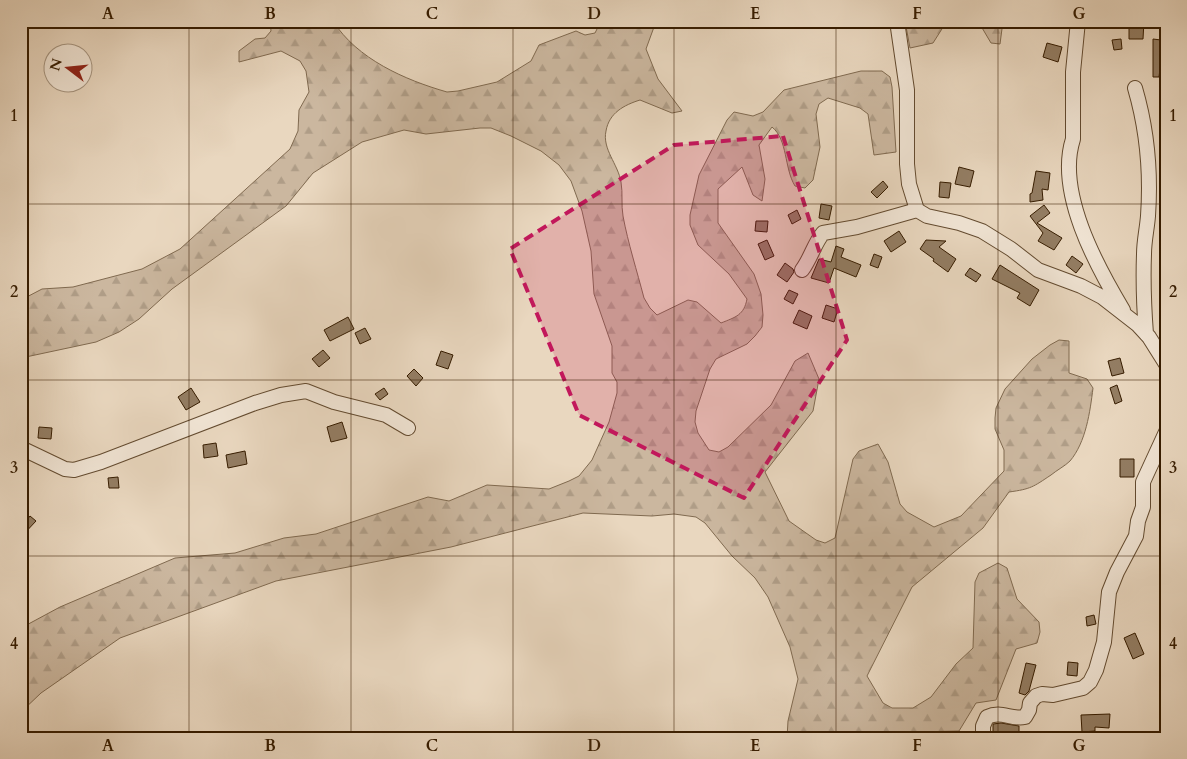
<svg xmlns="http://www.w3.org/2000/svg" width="1187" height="759" font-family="Cardo,serif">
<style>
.forest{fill:url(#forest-firs);stroke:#806a50}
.building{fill:#937d63;stroke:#361c00}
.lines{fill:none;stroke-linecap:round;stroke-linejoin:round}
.minor-casing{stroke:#634b30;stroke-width:16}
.minor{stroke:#f1e5d5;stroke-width:14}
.marked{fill:#c2185b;fill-opacity:0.2;stroke:#c2185b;stroke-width:4;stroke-dasharray:10 6;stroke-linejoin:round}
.grid{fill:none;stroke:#361c00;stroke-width:1;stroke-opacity:0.55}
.neatline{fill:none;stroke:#361c00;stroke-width:2}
.grid-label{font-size:16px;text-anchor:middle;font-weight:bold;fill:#361c00}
</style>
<defs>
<pattern id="forest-firs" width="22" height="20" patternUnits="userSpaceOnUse" patternTransform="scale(1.25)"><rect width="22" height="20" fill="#cbb79f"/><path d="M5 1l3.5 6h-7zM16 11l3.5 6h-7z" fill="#af9d87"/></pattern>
</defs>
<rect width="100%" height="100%" fill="#e9d7bf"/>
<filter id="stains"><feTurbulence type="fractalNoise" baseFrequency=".004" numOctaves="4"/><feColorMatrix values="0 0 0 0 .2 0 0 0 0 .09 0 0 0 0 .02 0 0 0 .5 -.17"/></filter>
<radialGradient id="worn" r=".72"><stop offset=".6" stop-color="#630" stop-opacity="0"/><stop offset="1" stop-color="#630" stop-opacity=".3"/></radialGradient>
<path class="forest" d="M270,21H333C357,59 405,80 447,92L458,91L497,82L531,61L539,45L576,31L585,35L595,33L601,21H659L654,27L646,49L658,79L682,111L672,113L640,100C624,105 609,113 606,131C602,149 618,164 621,182C623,193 621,205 623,216C628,243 637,271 644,298L650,308L657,315L688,300L697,302L721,323C736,317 744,315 747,299L729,274L698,245L690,225V215L699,175L727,120L734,112L753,116L763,112L784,90L861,71H882L890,77L892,87L896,152L874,155L868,114L860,108L828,98L819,104L816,114L820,147L813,180L805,188L795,186C784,168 788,140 772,127L759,145L765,179L762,201L753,195L742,167L718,189V223L754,274L761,294L763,315L762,327L755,336L747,344L716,359L710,369L696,411L695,422L698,433L709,450L719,452L728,447L771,405L795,361L808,353L819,379L813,411L765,472L789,521L816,540L825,543L835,538L853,459L859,451L878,444L888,462L900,504L907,512L934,527L961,516L1004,471V450L995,429V418L996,408L1005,389L1032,359L1050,345L1059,340L1069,341V373L1087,379L1093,388C1090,412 1086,442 1070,461C1065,466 1057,470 1051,475C1033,487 1031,489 1009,492L983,528L912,587L867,676L883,703L892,708H913L931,697L956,664L973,648L975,582L979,573L998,563L1007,568L1017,599L1039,622L1040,632L1037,643L1016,649L996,700L976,703L959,731L915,732L905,738H787L788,721L798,679L790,647L768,597L755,578L732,556L705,523L696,517L674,514L652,516L583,513L451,547L276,581L120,638L41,693L21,712V628L60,607L175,558L235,553L284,538L316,534L428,497L449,501L487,485L549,489L569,481L579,476L592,460L609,422L617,393V382L612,373V346L594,294L591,251L582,211L571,181L559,165L541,151L511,136L491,128H480L426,134L404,130L362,142L313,173L286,206L172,289L139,319L119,332L96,342L21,358V300L42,289L73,287L142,269L180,249L290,149L298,131L299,110L309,92L306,71L300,61L281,51L239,62V51L255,39L265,38L271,31Z
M905,21H947L933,43L910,48Z
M978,21H1003L1000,44L991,43Z"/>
<path class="building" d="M1129,21H1144L1143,39H1129Z
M1121,39L1122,49L1114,50L1112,40Z
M1153,39L1161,40L1160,56H1166V69H1160L1159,77H1153Z
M1047,43L1062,47L1058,62L1043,57Z
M959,167L974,171L970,187L955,184Z
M1036,171L1050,173L1048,190L1042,189L1043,200L1030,202V194L1032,193Z
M883,181L888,187L877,198L871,192Z
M940,182L951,183L949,198L939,197Z
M821,204L832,206L829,220L819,218Z
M1044,205L1050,213L1037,223L1062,238L1054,250L1038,241L1043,233L1030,216Z
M797,210L801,219L792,224L788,215Z
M756,221H768L767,232L755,231Z
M899,231L906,242L891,252L884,241Z
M767,240L774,256L765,260L758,244Z
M926,240L946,241L939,247L956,259L948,272L933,261L934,259L920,249Z
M836,246L844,249L841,257L861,265L856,277L834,268L829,283L811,278L819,259L831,262Z
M874,254L882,257L878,268L870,265Z
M1072,256L1083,264L1076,273L1066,265Z
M785,263L793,269L794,272L787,282L777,275Z
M1000,265L1039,290L1030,306L1017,298L1020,293L992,279Z
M970,268L981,275L976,282L965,275Z
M789,290L798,294L793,304L784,299Z
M826,305L838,309L834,322L822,318Z
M799,310L812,316L807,329L793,323Z
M348,317L354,329L330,341L324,330Z
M365,328L371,339L360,344L355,333Z
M323,350L330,358L319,367L312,359Z
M441,351L453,355L448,369L436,365Z
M1120,358L1124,373L1112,376L1108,361Z
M414,369L423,378L416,386L407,376Z
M1117,385L1122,401L1115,404L1110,388Z
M191,388L200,402L186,410L178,397Z
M384,388L388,394L380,400L375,394Z
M342,422L347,438L331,442L327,427Z
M39,427L52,428L51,439L38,438Z
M216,443L218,456L204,458L203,445Z
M245,451L247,464L228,468L226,455Z
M1120,459H1134V477H1120Z
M118,477L119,488H109L108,478Z
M30,516L36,521L21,537V527Z
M1094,615L1096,624L1087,626L1086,617Z
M1135,633L1144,654L1133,659L1124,638Z
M1068,662L1078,663L1077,676L1067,675Z
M1026,663L1036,665L1029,691L1025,695L1019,693Z
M1110,714L1109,728L1095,727V731L1082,732L1081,715Z
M1001,723L1019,726V737L993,738V724Z"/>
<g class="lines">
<g class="minor-casing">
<path id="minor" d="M897,21L907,90V164L909,184L917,210L927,216L959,223L982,231L1011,249L1038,270L1081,286L1102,297L1138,325L1149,337L1166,364
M1078,21L1073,72V139C1056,192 1096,265 1123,310
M1135,88C1147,129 1151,173 1148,216C1147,229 1144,241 1144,254C1143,281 1144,308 1146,334
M802,270C811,258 814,244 823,233L857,227L917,210
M21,448L65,469L74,470L101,462L255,403L281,395L306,391L334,402L386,415L408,428
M983,738V726L987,717C1002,710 1010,720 1025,717L1029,710L1030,703L1036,696L1042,694L1053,695L1083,688L1090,682L1096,670L1104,642L1109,592L1117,572L1136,536L1138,521L1143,507V482L1166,432"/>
</g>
<use href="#minor" class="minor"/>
</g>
<path class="marked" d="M783,136L847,340L744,498L579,415L510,249L674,145Z"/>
<path class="grid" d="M189,21V738M351,21V738M513,21V738M674,21V738M836,21V738M998,21V738M21,204H1166M21,380H1166M21,556H1166"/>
<rect width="1187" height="759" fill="none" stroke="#e9d7bf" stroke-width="55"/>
<g transform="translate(68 68) rotate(286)"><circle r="24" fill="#f1e5d5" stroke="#a69580"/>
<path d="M0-4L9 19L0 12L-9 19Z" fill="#8f2418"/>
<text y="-8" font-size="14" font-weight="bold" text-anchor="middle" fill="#361c00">N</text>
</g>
<rect x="28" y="28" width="1132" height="704" class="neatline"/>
<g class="grid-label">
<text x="108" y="19">A</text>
<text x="270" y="19">B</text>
<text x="432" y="19">C</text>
<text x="594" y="19">D</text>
<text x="755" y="19">E</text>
<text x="917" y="19">F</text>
<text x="1079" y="19">G</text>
<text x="14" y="121">1</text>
<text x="1173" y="121">1</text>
<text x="14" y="297">2</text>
<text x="1173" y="297">2</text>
<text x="14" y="473">3</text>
<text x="1173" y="473">3</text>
<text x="14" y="649">4</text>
<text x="1173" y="649">4</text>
<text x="108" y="751">A</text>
<text x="270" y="751">B</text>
<text x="432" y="751">C</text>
<text x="594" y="751">D</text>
<text x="755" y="751">E</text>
<text x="917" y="751">F</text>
<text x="1079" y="751">G</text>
</g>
<rect width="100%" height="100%" filter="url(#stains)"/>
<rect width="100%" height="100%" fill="url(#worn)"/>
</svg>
